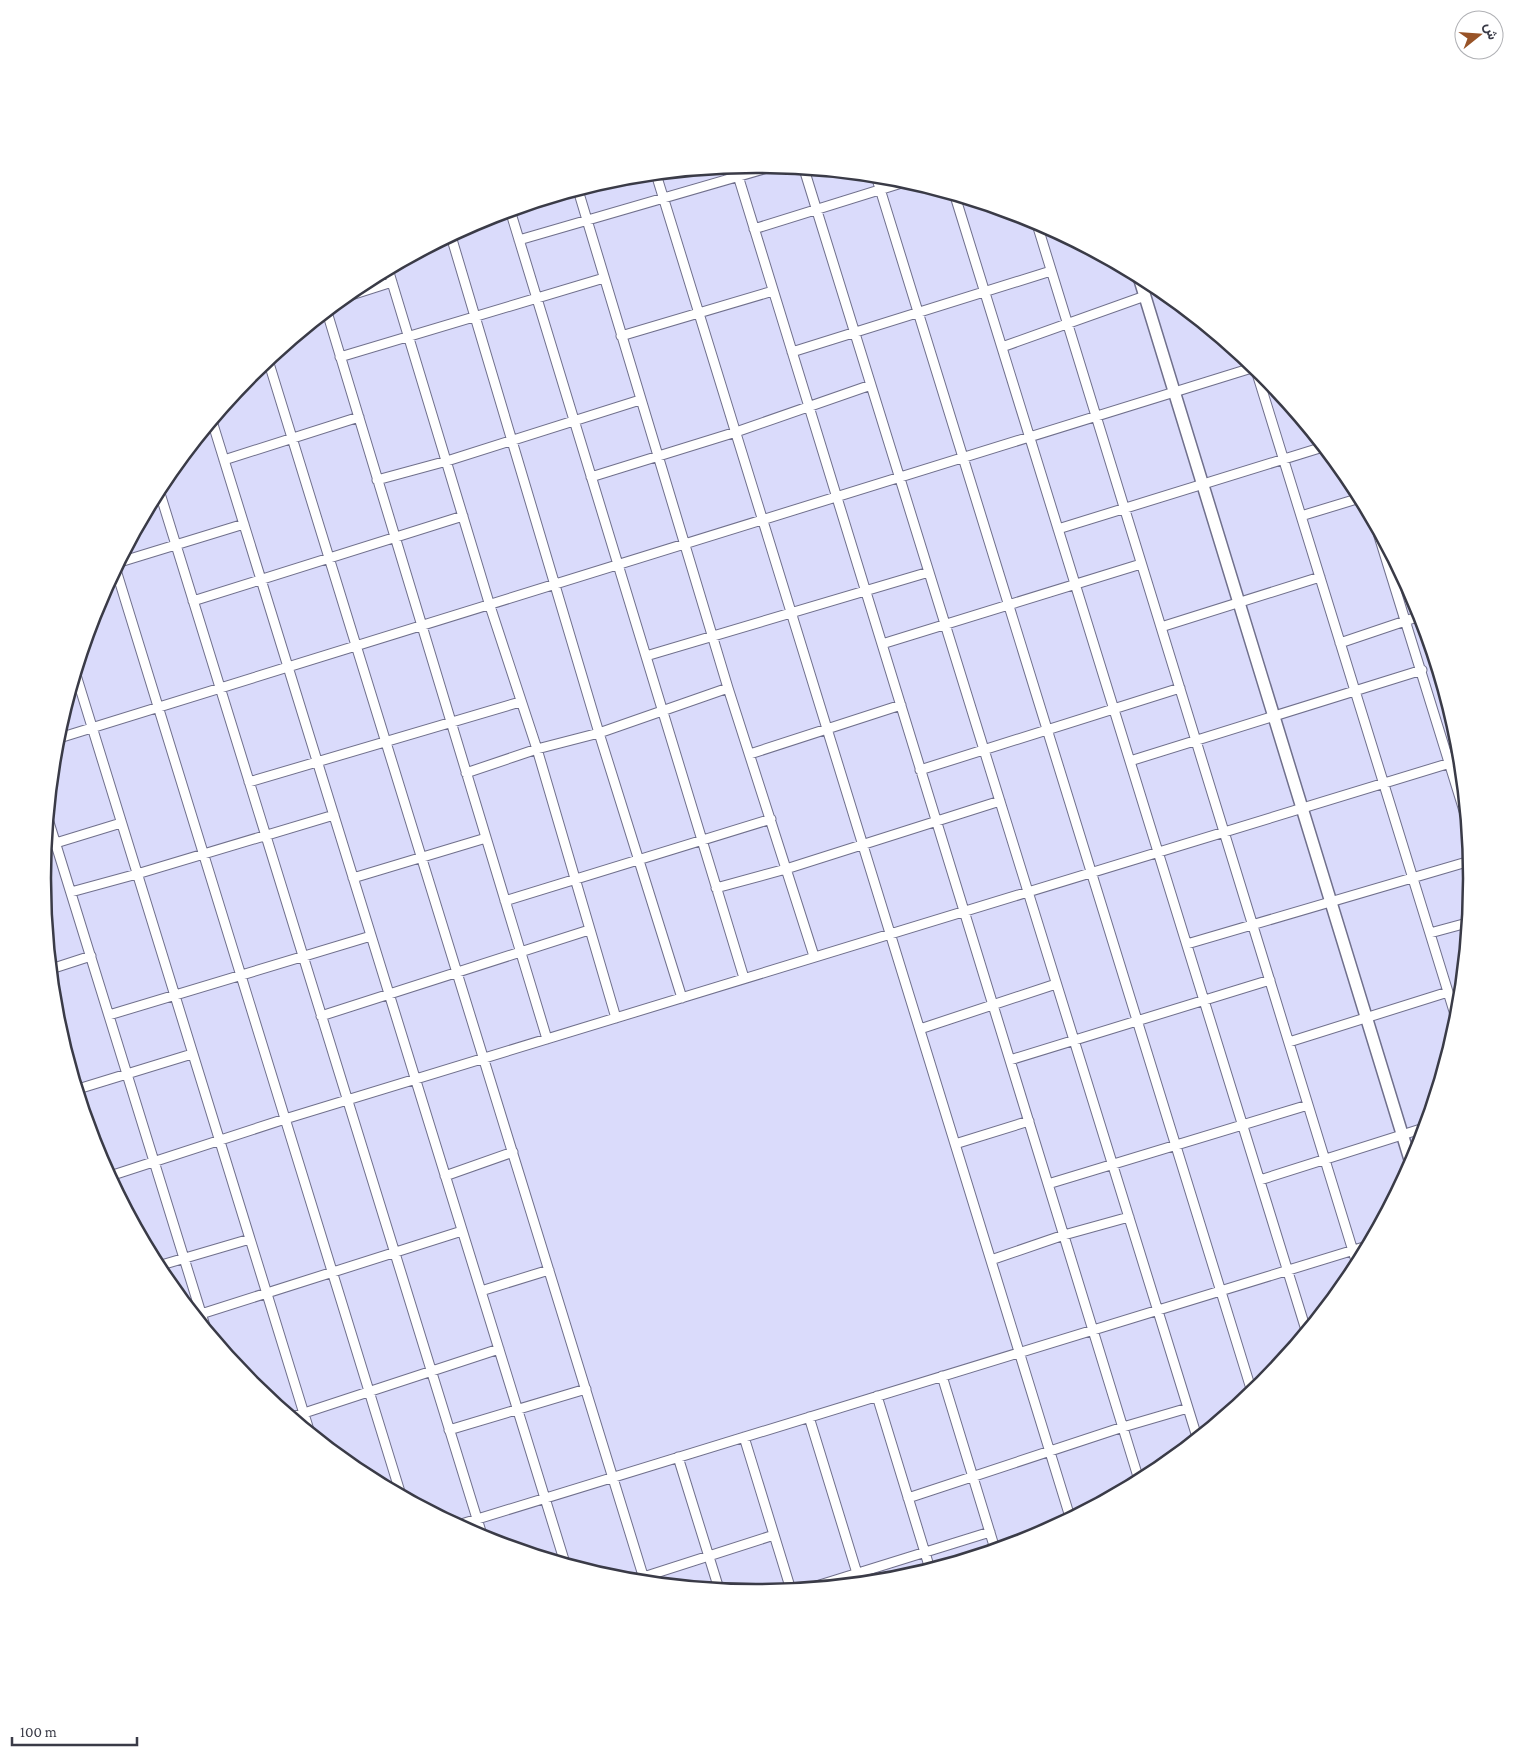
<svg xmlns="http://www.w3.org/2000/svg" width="1514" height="1757" font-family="'Crimson Pro',Vazirmatn,serif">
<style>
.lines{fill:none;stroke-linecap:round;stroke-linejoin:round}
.street-casing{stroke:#70708c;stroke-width:11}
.secondary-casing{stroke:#70708c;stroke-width:14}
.street{stroke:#fff;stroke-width:9}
.secondary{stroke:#fff;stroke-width:11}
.rim{fill:none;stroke:#3a3b47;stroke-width:2.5}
</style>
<rect width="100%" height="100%" fill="#dadbfb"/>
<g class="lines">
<g class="street-casing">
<path id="street" d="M735,166L1139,1480
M804,169L1197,1437
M656,174L1070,1517
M876,176L1252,1392
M578,190L728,688L814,956
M955,196L1306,1330
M510,210L744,978
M1036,221L1357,1264
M754,229L908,181
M451,236L599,733L682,998
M519,240L774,166
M388,269L490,606L537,749L616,1018
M345,297L392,282
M327,312L547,1039
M621,336L773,291
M1002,347L1145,296
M792,352L1051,271
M340,357L604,278
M268,360L645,1582
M1255,367L1457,1021
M212,421L565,1563
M224,460L359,417
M591,477L736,432L871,385
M377,480L447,461L640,400
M159,490L483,1538
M1301,516L1360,498
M1058,529L1323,447
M1378,533L1465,814
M120,562L244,524
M116,570L401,1495
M193,601L463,516
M1161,627L1320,577
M1340,643L1420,616
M882,644L1141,564
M646,656L929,572
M76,675L309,1430
M56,739L1255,367
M750,754L901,705
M1130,761L1422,670
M920,770L1180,688
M466,773L537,749L599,733L728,688
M249,782L520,702
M48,819L205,1326
M46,846L121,823
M353,878L486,838
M716,888L786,869L1000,801
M71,892L137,874L334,815
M505,901L771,819
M1430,933L1467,923
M1187,944L1470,861
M51,969L91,956
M109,1015L371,936
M321,1016L589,930
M920,1029L1056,984
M1289,1042L1448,992
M1010,1060L1270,980
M78,1089L192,1054
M955,1144L1029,1121
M110,1176L285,1119L1460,760
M445,1176L513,1152
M1260,1180L1424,1128
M1048,1184L1308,1105
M991,1260L1064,1235L1129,1217
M158,1266L250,1239
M481,1291L549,1270
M201,1314L462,1231
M942,1376L995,1549
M877,1396L930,1569
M292,1417L499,1349
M809,1417L860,1583
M449,1430L586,1389
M744,1437L791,1590
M678,1457L719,1589
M908,1498L1123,1427L1188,1408
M458,1525L1367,1246
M631,1581L774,1535
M810,1588L990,1532"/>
</g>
<g class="secondary-casing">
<path id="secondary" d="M1139,277L1411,1163"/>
</g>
<use href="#street" class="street"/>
<use href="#secondary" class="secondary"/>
</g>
<path d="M0 0H1514V1757H0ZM756 173H758A705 705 0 0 1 1463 878V879A705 705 0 0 1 758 1584H756A705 705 0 0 1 51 879V878A705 705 0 0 1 756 173Z" fill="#fff" fill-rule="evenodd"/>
<path class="rim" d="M756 173H758A705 705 0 0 1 1463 878V879A705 705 0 0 1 758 1584H756A705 705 0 0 1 51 879V878A705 705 0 0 1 756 173Z"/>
<g transform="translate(1479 35) rotate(73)"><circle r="24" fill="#ffffff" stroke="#b0b1b5"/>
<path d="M0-4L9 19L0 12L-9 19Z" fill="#985327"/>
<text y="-8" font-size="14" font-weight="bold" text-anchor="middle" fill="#3a3b47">ش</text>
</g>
<path d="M12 1737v8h125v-8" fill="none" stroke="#3a3b47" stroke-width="2.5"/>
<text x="20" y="1737" font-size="15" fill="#3a3b47" stroke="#ffffff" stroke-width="4" paint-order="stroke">100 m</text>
</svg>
